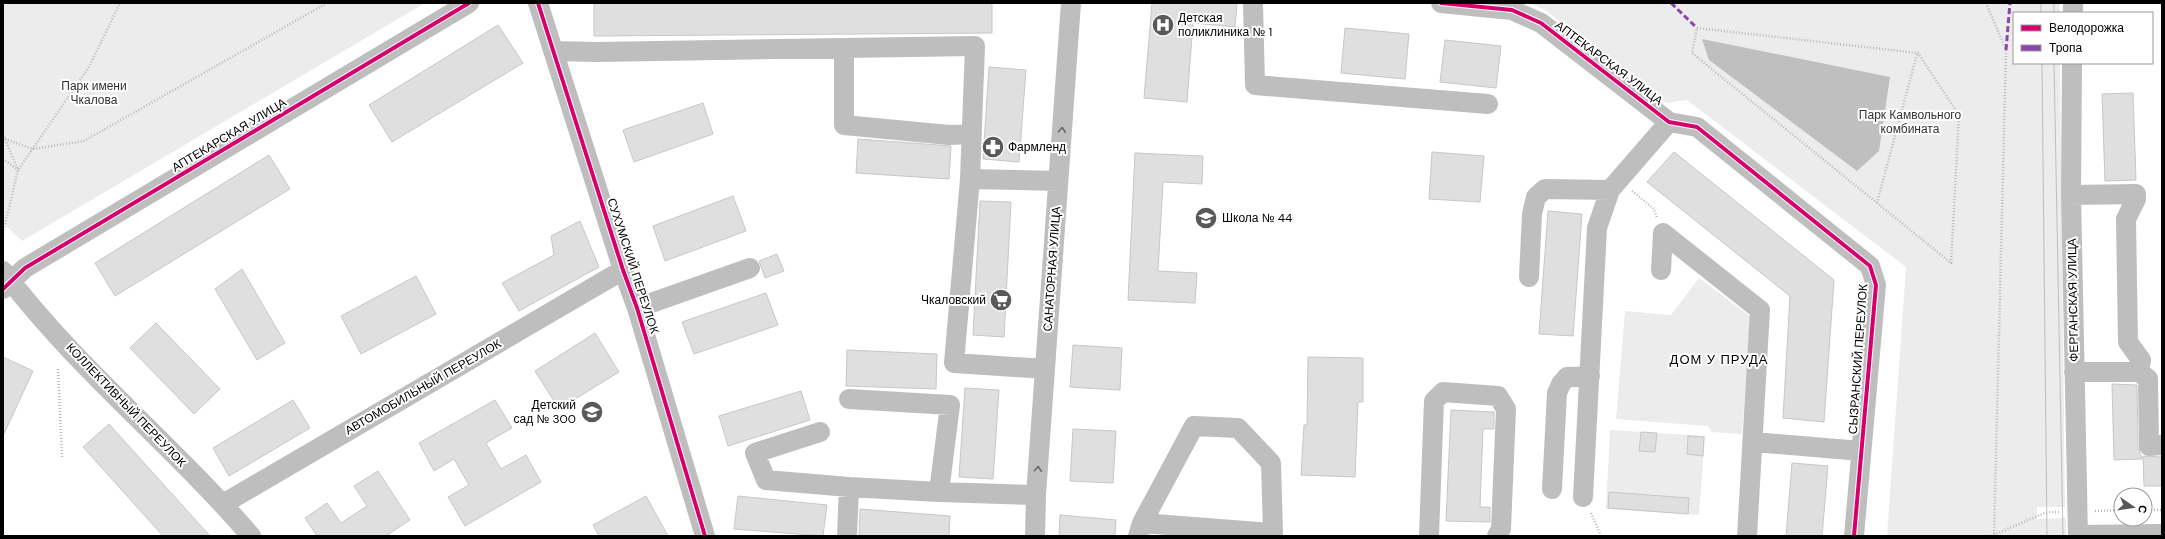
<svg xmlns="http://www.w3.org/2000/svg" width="2165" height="539" font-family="'DM Sans',sans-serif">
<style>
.green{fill:#ececec}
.water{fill:#bfbfbf}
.building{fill:#dfdfdf;stroke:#c7c7c7}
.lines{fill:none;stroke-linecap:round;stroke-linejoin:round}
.path{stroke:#b9b9b9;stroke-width:2.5;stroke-dasharray:1 2;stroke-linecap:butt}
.minor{stroke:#bebebe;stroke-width:20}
.tram{stroke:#bebebe;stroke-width:1}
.quiet{stroke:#8e44ad;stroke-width:3;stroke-dasharray:6 3;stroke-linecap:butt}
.cycleway-casing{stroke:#fff;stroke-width:6}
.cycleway{stroke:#d6006c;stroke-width:4}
.oneway{stroke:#686868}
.labels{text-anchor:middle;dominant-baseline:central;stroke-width:4;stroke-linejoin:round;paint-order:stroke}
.poi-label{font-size:12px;fill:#000;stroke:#fff;text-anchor:start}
.street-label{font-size:12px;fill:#000;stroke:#fff}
.park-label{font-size:12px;fill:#333;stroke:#fff}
.neighbourhood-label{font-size:13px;letter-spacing:1px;fill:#000;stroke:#fff}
</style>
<rect width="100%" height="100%" fill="#fff"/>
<path class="green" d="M3,3H425L22,241L3,223Z
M1530,3H2059L2060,13H2014V63H2060L2065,507H2037V519L2066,518V536H1887L1906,267L1687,100L1667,103L1545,10Z
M1699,278L1751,317L1742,434L1711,432L1708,426L1616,419L1625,311L1671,315Z
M1610,430L1705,436L1699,515L1606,509Z"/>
<path class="water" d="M1702,39L1890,77L1879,151L1857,171L1709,60Z"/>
<path class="building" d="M594,3H992V33L594,36Z
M1152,3H1237L1235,27L1193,23L1187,102L1144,98Z
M498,25L523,63L392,142L369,105Z
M1345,28L1409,34L1405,79L1341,73Z
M1445,40L1501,46L1496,88L1440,82Z
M989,67L1026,70L1019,162L983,159Z
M2133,93L2136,180L2105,181L2102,94Z
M703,103L713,134L634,162L623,130Z
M858,139L951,146L949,179L856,173Z
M1432,152L1484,156L1480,202L1429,199Z
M1674,152L1834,280L1824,422L1783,418L1790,296L1647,182Z
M1135,153L1203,156L1202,184L1163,182L1158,271L1197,273L1195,303L1128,300Z
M269,155L290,189L115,296L95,263Z
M733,196L746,231L665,261L653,226Z
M980,201L1011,202L1004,337L973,335Z
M1548,211L1582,214L1573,336L1539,334Z
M580,221L599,267L519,311L502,283L554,255L551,236Z
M777,254L784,271L765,278L759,261Z
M242,269L285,343L257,360L215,289Z
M416,276L436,314L361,354L341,316Z
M766,293L778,325L694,354L682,322Z
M156,323L220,389L194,414L130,348Z
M595,333L619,372L559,409L535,371Z
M1073,345L1122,348L1120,390L1070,387Z
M847,350L937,354L936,389L846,386Z
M3,357L33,371L3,436Z
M1308,357L1363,358V402H1358L1355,477L1301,475L1304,425H1307Z
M2112,384L2137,385L2138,446L2142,459L2114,460Z
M965,388L999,390L993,479L959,477Z
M801,391L810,420L728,446L719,416Z
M293,400L310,428L229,476L213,448Z
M495,400L512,428L486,443L501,469L526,455L541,482L465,526L448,497L469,485L454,459L434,471L419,443Z
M1451,410L1494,412V429H1483L1480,507H1490V522L1446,521Z
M109,424L210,536H163L83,447Z
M1073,429L1116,431L1113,483L1070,481Z
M1641,432L1657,433L1655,452L1639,451Z
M1688,436L1704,437L1703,456L1687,454Z
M2143,456L2162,457V486H2144Z
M1792,463L1828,466L1822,536H1786Z
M378,471L410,520L386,536H317L305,518L327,503L341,523L367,506L354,486Z
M1609,492L1689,498L1688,514L1608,508Z
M646,496L668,536H599L593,525Z
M738,496L827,505L823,536L734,529Z
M860,509L950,516L949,536H859Z
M1060,515L1116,520L1115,536H1059Z"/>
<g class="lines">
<path class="path" d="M1986,3L2006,50L1994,536
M1697,28L1918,53L1959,115L1951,263L1692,53Z
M3,134L18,170
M5,139L33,149L84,141L327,3
M3,159L18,170
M1632,191L1654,209L1657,218
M1877,203L1917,54
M3,233L18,170L89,67L120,3
M58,369L62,457
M2145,510H2162
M2095,511L2121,510
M1591,513L1601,536
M1991,536L2047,512H2060"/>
<path class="minor" d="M538,3L623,270L637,308L705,536
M1253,3L1255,85L1488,104
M1441,3L1512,10L1541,23L1669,122L1697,127L1870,266L1876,285L1854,536
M2073,13V3
M844,48V125L949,135L972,134
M553,51L596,52L975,46L970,179
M2072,63L2071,195L2078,536
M2071,195L2136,194V199L2126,219L2128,342L2141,360L2139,372H2074
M1661,270L1663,233L1760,310L1747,536
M3,271C76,368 172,444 251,536
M1529,277L1532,214L1536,197L1545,189L1610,190
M3,289L25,268L469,3
M637,308L750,268
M1045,369L954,363L970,179L1058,181
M2139,372L2148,379L2149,446L2162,445
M820,432L755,453L766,480L849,487L939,492L950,405L849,399
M1754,442L1861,451
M1552,489L1557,393L1561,384L1567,377L1590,376
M939,492L1036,495
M1583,497L1597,228L1610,190L1669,122
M223,504L623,270
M1142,523L1194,426L1238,428L1271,463L1273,533
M2078,535L2162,534
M847,536L849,487
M1035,536L1036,495L1071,3
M1138,536L1142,523L1273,533V536
M1429,536L1434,401L1443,392L1498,396L1506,409L1501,529L1497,536"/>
<path class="tram" d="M2041,3V13
M2054,3V13
M2042,63L2047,536
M2054,63L2063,536"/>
<path class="quiet" d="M1671,3L1697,28
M2006,50L2010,3"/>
<g class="cycleway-casing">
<path id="cycleway" d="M538,3L623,270L637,308L705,536
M1441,3L1512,10L1541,23L1669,122L1697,127L1870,266L1876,285L1854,536
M3,289L25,268L469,3"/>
</g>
<use href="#cycleway" class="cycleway"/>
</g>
<defs><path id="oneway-chevron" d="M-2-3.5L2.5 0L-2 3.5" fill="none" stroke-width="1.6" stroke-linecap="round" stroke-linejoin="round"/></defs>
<g class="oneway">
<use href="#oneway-chevron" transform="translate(1062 130) rotate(-86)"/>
<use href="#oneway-chevron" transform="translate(1038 469) rotate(-86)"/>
</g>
<defs>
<g id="hospital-disc" transform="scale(1.15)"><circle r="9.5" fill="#595959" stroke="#fff"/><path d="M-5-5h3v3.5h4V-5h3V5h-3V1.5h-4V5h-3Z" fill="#fff"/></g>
<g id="pharmacy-disc" transform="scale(1.15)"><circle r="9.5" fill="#595959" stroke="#fff"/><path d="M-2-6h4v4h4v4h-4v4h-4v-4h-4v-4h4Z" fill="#fff"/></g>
<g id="school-disc" transform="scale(1.15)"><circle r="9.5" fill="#595959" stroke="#fff"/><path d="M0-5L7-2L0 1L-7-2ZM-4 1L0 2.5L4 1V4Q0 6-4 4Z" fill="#fff"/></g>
<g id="supermarket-disc" transform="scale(1.15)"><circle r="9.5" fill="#595959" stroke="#fff"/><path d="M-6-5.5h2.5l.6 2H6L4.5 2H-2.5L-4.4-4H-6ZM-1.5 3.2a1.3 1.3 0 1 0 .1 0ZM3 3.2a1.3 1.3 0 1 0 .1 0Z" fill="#fff"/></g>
</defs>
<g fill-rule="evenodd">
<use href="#hospital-disc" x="1163" y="25"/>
<use href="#pharmacy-disc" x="993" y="147"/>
<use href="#school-disc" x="1206" y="218"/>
<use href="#supermarket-disc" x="1001" y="300"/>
<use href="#school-disc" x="592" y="412"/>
</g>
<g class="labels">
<g class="poi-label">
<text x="1178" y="18">Детская<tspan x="1178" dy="14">поликлиника № 1</tspan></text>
<text x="1008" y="147">Фармленд</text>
<text x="1222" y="218">Школа № 44</text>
<text x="986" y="300" text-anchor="end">Чкаловский</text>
<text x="576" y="405" text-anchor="end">Детский<tspan x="576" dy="14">сад № 300</tspan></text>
</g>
<g class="street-label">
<text transform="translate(1609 63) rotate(37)">АПТЕКАРСКАЯ УЛИЦА</text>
<text transform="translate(229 135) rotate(-31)">АПТЕКАРСКАЯ УЛИЦА</text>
<text transform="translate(633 266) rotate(72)">СУХУМСКИЙ ПЕРЕУЛОК</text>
<text transform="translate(1052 269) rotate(-86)">САНАТОРНАЯ УЛИЦА</text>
<text transform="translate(2073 300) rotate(-91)">ФЕРГАНСКАЯ УЛИЦА</text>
<text transform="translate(1858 359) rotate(-86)">СЫЗРАНСКИЙ ПЕРЕУЛОК</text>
<text transform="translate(423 387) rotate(-30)">АВТОМОБИЛЬНЫЙ ПЕРЕУЛОК</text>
<text transform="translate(126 405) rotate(46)">КОЛЛЕКТИВНЫЙ ПЕРЕУЛОК</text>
</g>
<g class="park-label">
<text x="94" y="86">Парк имени<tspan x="94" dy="14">Чкалова</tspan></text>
<text x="1910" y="115">Парк Камвольного<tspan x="1910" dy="14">комбината</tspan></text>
</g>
<g class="neighbourhood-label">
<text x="1719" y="359">ДОМ У ПРУДА</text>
</g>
</g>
<rect width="2165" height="539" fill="none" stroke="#000000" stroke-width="8"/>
<rect x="2013" y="12" width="140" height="52" fill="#ffffff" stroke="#999999"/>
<rect x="2021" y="25" width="20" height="6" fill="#d6006c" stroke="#999999"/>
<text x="2049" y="32" font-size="12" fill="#000000">Велодорожка</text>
<rect x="2021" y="45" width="20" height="6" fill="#8e44ad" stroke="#999999"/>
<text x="2049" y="52" font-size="12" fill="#000000">Тропа</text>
<g transform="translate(2133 507) rotate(103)"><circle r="19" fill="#ffffff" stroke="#999999"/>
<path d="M0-3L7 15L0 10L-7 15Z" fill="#595959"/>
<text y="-6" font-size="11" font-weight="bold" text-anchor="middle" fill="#000000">С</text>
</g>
</svg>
